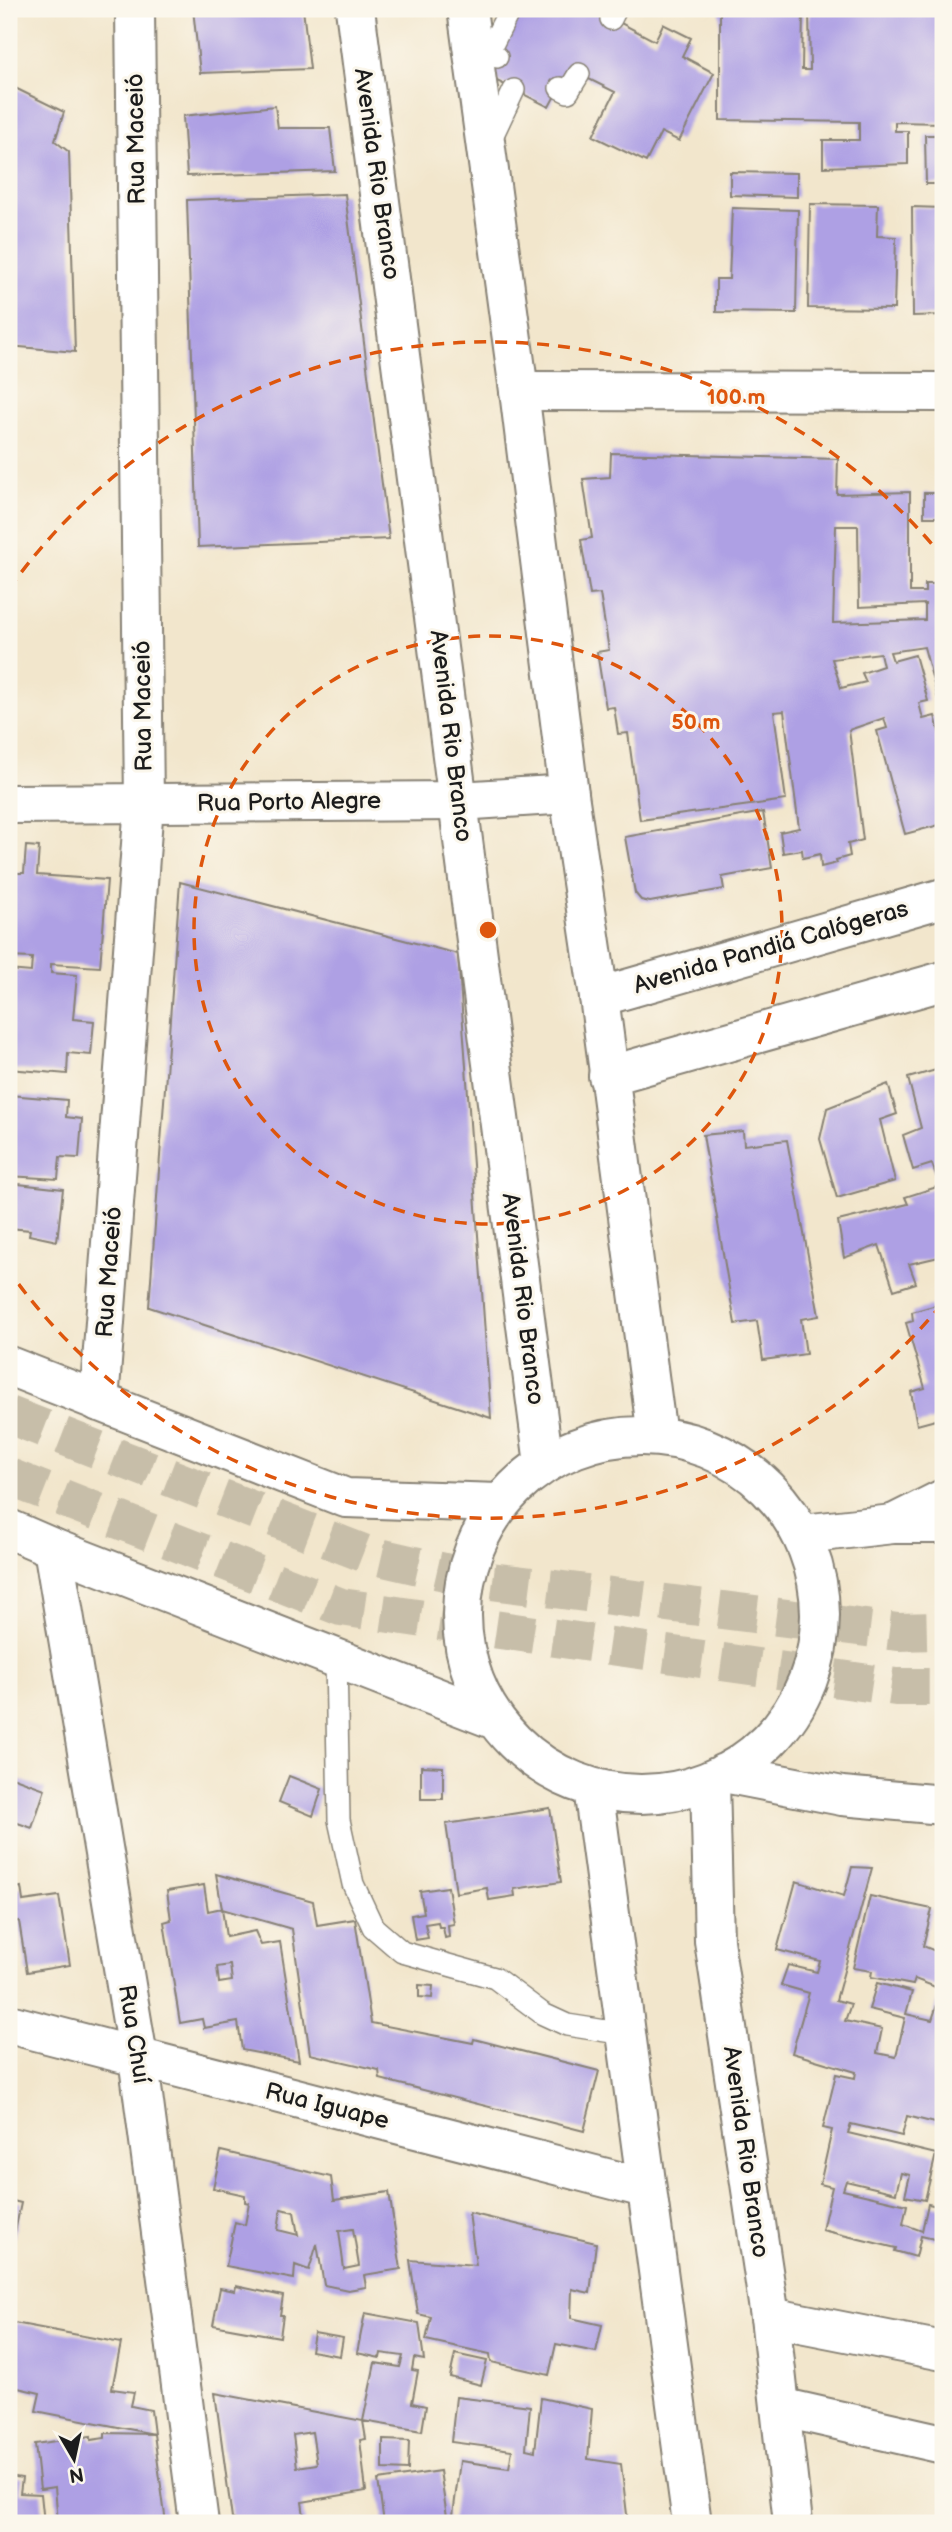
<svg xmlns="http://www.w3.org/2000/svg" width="952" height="2532" font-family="'Balsamiq Sans',sans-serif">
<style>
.building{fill:#aea0e4;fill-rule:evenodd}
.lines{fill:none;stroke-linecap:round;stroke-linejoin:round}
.primary-tunnel{stroke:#c7bea9;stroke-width:38;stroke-dasharray:38 19;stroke-linecap:butt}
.service-casing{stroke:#878174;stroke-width:24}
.minor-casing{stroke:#878174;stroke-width:42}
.tertiary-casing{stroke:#878174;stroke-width:42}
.primary-casing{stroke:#878174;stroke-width:42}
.service{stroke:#fff;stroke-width:21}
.minor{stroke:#fff;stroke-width:38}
.tertiary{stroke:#fff;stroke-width:38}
.primary{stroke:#fff;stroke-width:38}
.ring{fill:none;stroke:#de560d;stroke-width:3.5;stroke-dasharray:12 9}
.labels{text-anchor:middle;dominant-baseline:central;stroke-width:6;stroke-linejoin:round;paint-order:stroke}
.street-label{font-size:24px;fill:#1c1c1c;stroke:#fbf7ec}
.centre{fill:#de560d;stroke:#fbf7ec;stroke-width:3.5}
.ring-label{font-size:21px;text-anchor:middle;font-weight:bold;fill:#de560d;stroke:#fbf7ec;stroke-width:6;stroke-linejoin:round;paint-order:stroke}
</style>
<rect width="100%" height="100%" fill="#fbf7ec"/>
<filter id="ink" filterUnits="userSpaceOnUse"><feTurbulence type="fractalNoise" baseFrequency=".0143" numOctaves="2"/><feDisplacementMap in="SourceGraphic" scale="14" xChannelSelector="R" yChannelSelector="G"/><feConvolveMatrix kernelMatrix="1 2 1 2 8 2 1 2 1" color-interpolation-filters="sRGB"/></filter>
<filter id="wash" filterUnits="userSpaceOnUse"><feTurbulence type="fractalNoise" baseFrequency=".00686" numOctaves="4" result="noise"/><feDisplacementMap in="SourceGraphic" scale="28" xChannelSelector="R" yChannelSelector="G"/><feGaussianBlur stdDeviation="1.57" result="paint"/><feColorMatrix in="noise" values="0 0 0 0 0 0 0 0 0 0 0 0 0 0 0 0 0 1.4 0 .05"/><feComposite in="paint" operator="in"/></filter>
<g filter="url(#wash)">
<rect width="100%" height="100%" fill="#f2e6cc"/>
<g id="blocks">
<path class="building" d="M193,9H303L310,69L200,73Z
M522,9H594L655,41L663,24L691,38L682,56L714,73L679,141L661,132L646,162L593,136L615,92L569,69L549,107L487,76Z
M720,9H803L802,70H810L809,9H943V123L895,122V131H908V164L823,167V140H859V122L720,120Z
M9,85L64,112L55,141L69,152L75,352L9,346Z
M275,106L278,128H330L335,171L187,176L183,116Z
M925,135H943V184H926Z
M730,172L797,173V197L730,195Z
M345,194L389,539L198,547L187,200Z
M810,204L878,205L877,236L896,237L894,309L808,308Z
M912,207L943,208V315L913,316Z
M732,208L798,210L796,313L716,312V279H729Z
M611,453L838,459L837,494L910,492V592H925V584H941L943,698L938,699L924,647L890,652L893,661L915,655L928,701L919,703L923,719L935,716L943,746V824L905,834L877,731L887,728L884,718L849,730L863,840L848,844L850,856L836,860L837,863L821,867L820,854L803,858L802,850L783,853L780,832L799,828L784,711L774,712L786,800L640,820L628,733L618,734L614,707L606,708L597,652L609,650L600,594L590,595L581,540L592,538L583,479L610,477ZM836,526H858L859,607L925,604V620L833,623ZM880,653L883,666L862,673L866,682L841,688L832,659Z
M924,493H943V550H941V517H924Z
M763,812L772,868L722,877L724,889L650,902L641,900L635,893L625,837Z
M26,846L39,847L37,875L107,880L100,967L51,964V973L77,975L73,1019L94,1021L91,1055L68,1053L67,1074L9,1069V970L31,972L32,958L9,957V873H24Z
M180,882L458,954L491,1418L149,1307Z
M943,1068V1262H941L939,1257L909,1264L916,1283L894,1290L879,1245L844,1258L838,1221L908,1204L905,1197L940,1186L932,1164L913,1170L903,1135L921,1128L908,1078Z
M888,1084L897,1114L880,1120L895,1181L837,1198L820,1139L827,1108Z
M9,1095L67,1100L66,1117L82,1119L79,1158L60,1157L58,1179L9,1176Z
M743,1131L744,1145L787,1140L819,1316L801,1319L806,1354L763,1360L757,1321L735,1324L703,1135Z
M9,1183L63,1189L57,1241L29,1235L30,1230L9,1228Z
M943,1303V1418L917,1425L911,1392L925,1388L906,1323L913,1321L912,1312Z
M421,1766L443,1767V1799H421Z
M9,1776L45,1789L32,1828L9,1820Z
M289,1776L322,1789L313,1816L279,1802Z
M550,1808L561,1882L514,1889L515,1896L489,1900L487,1888L456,1893L446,1824Z
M852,1867L872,1868L836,2000L851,2004L845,2021L882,2029L877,2053L896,2057L905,2018L869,2009L877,1983L912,1992L906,2014L932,2020L938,2002L943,2003V2125L907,2116L902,2136L851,2124L848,2133L936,2154L925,2200L905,2196L910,2175L901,2173L896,2193L846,2181L843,2190L907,2205L903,2224L922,2231L928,2204L943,2207V2241L921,2236L916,2257L895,2251L896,2248L822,2230L832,2187L820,2184L832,2130L823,2128L836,2074L855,2078L856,2072L792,2053L809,1993L781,1985L788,1965L817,1972L820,1961L777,1950L796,1881L844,1896Z
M216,1874L313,1901L317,1925L355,1919L371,2023L473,2043L474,2039L599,2071L584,2131L380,2079L379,2070L310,2054L292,1929L222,1909Z
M204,1885L208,1911L222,1908L226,1937L255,1931L261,1945L280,1942L299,2061L242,2050L238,2022L204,2028L202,2019L180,2023L164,1922L171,1920L167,1891ZM230,1965L232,1981L219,1983L217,1967Z
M21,1887L23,1901L59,1896L70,1965L27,1972L19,1921L13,1922L9,1893V1889Z
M448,1887L454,1924L448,1925L449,1937L445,1938L443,1927H439L438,1922L425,1924L428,1938L415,1940L411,1915L424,1913L420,1891Z
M870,1896L932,1909L923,1946L935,1951L943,1924V1990L915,1979L913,1985L871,1977L872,1971L853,1968Z
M419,1985L433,1986L432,1998L419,1997Z
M221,2151L331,2177L334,2200L389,2192L401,2269L364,2275L366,2287L348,2290L324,2285L317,2244L309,2270L295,2265L294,2279L226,2266L235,2222L245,2225L249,2203L245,2202V2195L213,2188ZM281,2209L294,2212L298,2235L278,2230ZM353,2229L359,2266L344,2269L339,2231Z
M9,2200L21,2203L10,2256H9Z
M469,2213L596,2243L590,2293L572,2289L571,2318L602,2325L596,2352L556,2344L549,2375L491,2362L490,2354L426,2340L431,2317L418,2314L410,2260L476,2265Z
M236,2286L283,2296L280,2315H283L280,2337L213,2325L220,2288L235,2291Z
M365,2313L419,2323L424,2360L414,2358L412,2370L418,2371L412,2403L426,2406L422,2431L363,2421L375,2363L400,2367L403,2356L381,2353L380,2358L357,2353Z
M9,2322L121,2343L112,2389L134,2392L131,2406L151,2410L154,2434L36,2411L40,2393L9,2386Z
M314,2333L343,2338L340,2356L311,2351Z
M455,2354L487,2361L481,2385L450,2377Z
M215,2393L363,2421L366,2439L360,2440L366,2491L302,2502L305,2523H242L232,2519ZM312,2432L317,2464L297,2467L293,2435Z
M456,2397L530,2406L526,2449L535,2451L541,2398L592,2409L588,2459L621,2464L628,2523H452L460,2461L509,2468L512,2450L451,2442Z
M105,2433L154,2434L166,2523H58L55,2487L40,2489L35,2444L91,2436V2440L105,2438Z
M383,2440L409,2441L408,2470L383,2469Z
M440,2471L448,2523H384L378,2480Z
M9,2476L22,2478L20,2493L41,2494L44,2523H9Z"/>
</g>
</g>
<g filter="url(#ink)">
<use href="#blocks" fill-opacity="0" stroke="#878174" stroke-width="2"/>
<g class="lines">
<path class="primary-tunnel" d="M9,1415L366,1554L475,1579L898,1632L943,1631
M9,1477L341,1607L896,1687H943"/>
<g class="service-casing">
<path id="service" d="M611,19L616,9
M497,57L489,51L510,9
M560,88L568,92L579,74
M489,143L514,90
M336,1658L339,1820L353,1884L373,1927L402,1952L495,1978L543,2014L567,2025L625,2034"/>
</g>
<g class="minor-casing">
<path id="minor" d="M519,391L943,392
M9,804L459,801L569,794
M99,1402L144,804L135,9
M893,1524L943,1499
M53,1548L138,2057L199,2523
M9,2024L645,2188"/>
</g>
<g class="tertiary-casing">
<path id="tertiary" d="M599,997L943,898
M608,1076L943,981
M770,2317L943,2351
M780,2407L943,2444"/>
</g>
<g class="primary-casing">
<path id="primary" d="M355,9L544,1464
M467,9L519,391L569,794L599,997L657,1436
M9,1366L346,1498L499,1503
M462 1615a179 179 0 1 1 358 0a179 179 0 1 1-358 0Z
M9,1529L53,1548L490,1718
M803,1534L893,1524H943
M724,1773L842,1796L943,1805
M710,1781L714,1941L770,2317L793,2523
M593,1788L692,2523"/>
</g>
<use href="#service" class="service"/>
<use href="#minor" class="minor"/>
<use href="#tertiary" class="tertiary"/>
<use href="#primary" class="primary"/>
</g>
</g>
<g class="ring">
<circle cx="488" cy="930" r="294"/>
<path d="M942 1304A588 588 0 0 1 9 1271M9 589A588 588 0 0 1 942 556"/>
</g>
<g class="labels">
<g class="street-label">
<text transform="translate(136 139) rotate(-91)">Rua Maceió</text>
<text transform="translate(377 174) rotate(82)">Avenida Rio Branco</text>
<text transform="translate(143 706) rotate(-91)">Rua Maceió</text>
<text transform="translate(451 736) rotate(83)">Avenida Rio Branco</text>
<text transform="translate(289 802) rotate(-1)">Rua Porto Alegre</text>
<text transform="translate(771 947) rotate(-16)">Avenida Pandiá Calógeras</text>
<text transform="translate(109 1272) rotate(-86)">Rua Maceió</text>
<text transform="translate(523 1299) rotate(83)">Avenida Rio Branco</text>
<text transform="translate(134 2034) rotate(81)">Rua Chuí</text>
<text transform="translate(327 2106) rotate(14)">Rua Iguape</text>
<text transform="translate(746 2152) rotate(82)">Avenida Rio Branco</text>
</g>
</g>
<circle cx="488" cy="930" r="10" class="centre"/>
<g class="ring-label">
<text x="736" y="404">100 m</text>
<text x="696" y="729">50 m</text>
</g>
<rect width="952" height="2532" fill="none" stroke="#fbf7ec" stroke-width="35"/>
<g transform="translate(74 2459) rotate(171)" stroke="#fbf7ec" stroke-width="5" paint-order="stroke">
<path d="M0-5L12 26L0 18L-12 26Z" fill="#1c1c1c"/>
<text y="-10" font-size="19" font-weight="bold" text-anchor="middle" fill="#1c1c1c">N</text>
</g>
</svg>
